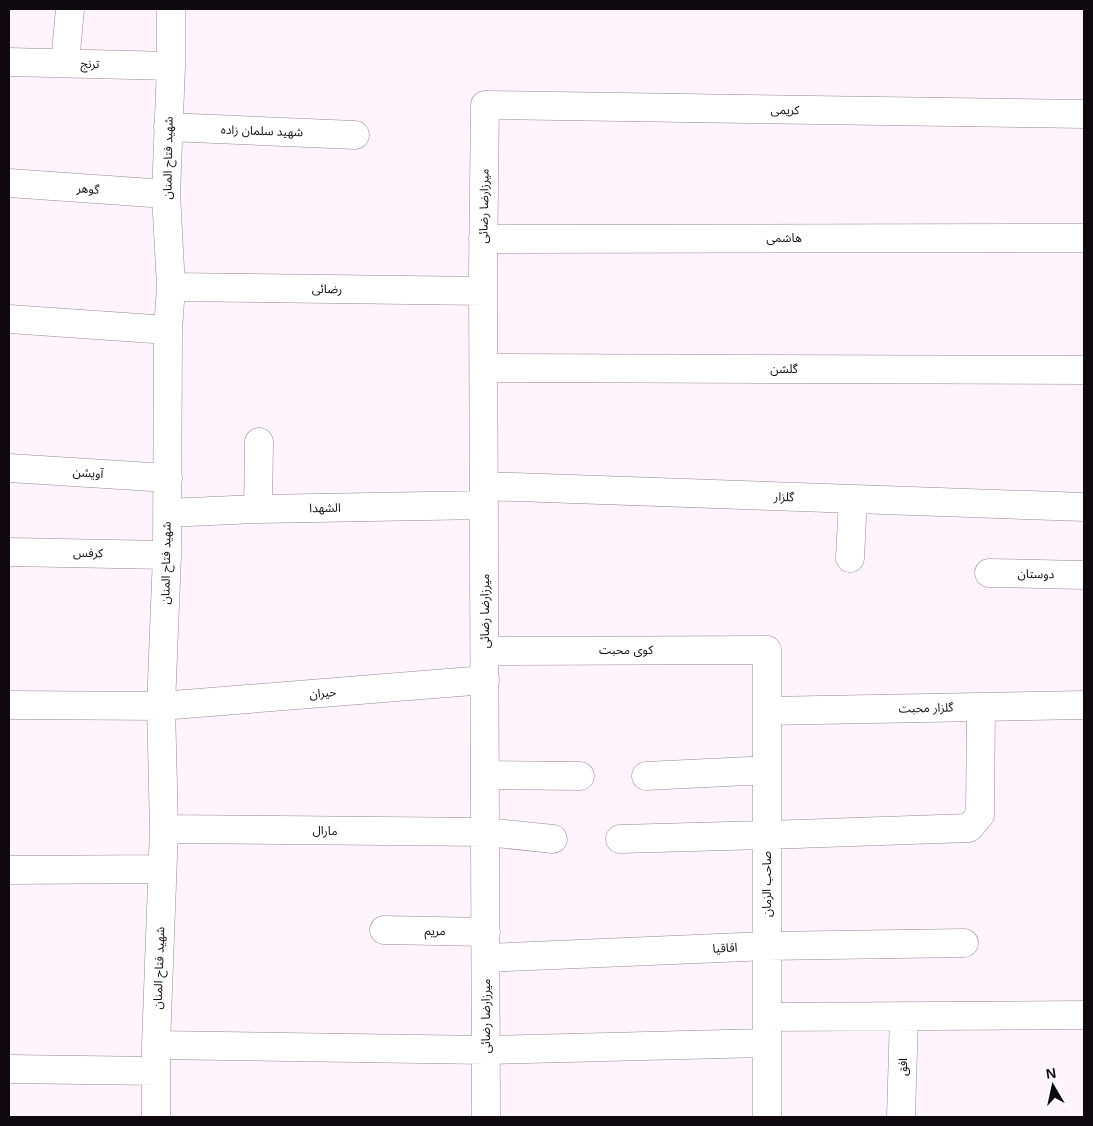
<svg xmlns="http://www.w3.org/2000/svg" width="1093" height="1126" font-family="Arial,'Noto Sans Arabic',sans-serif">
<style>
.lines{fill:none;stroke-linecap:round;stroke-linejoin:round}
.minor-casing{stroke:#978695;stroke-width:29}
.minor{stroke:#fff;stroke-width:28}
.labels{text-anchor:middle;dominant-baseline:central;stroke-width:4.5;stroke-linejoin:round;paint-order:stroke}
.street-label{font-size:12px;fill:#0f090f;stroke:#fff}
</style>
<rect width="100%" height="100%" fill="#fff3fd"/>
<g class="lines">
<g class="minor-casing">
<path id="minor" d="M9,62L171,66
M65,63L70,9
M168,127L355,135
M9,183L166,194
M483,239L1084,238
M171,287L483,291
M9,319L168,330
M484,368L1084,370
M9,468L168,478
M484,486L1084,507
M258,509L259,442
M167,513L258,509L484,505
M9,552L167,555
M850,558L853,499
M989,573L1084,575
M485,651L767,650V1117
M9,705L161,706L485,680
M767,711L1084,705
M485,775L580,776
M646,776L767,770
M164,829L486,832L553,839
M620,839L767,835L969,828L980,815L981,707
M9,870L162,869
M384,930L486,932
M486,958L767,946L964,943
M767,1017L1084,1015
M156,1045L486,1050L767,1043
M9,1069L156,1071
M156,1117V1045L164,829L161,706L167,555L168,330L171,287L166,194L171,66V9
M486,1117L483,272L485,105L1084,114
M901,1117L904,1016"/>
</g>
<use href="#minor" class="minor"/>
</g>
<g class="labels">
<g class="street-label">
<text transform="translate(90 64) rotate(1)">ترنج</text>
<text transform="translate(785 110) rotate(1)">کریمی</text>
<text transform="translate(262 131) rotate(2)">شهید سلمان زاده</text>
<text transform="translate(168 158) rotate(-89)">شهید فتاح المنان</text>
<text transform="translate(88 189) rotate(4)">گوهر</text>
<text transform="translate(484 206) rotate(-89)">میرزارضا رضائی</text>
<text x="784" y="238">هاشمی</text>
<text transform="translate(327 289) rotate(1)">رضائی</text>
<text x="784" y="369">گلشن</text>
<text transform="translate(88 473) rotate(4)">آویشن</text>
<text transform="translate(784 497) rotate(2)">گلزار</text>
<text transform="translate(325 508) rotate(-1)">الشهدا</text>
<text transform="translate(88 553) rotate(1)">کرفس</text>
<text transform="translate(166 563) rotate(-89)">شهید فتاح المنان</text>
<text transform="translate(1036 574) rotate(1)">دوستان</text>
<text transform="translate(485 611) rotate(-90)">میرزارضا رضائی</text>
<text x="626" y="650">کوی محبت</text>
<text transform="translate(323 693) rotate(-5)">حیران</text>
<text transform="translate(926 708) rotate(-1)">گلزار محبت</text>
<text x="325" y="831">مارال</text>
<text transform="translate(767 884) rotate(-90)">صاحب الزمان</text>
<text transform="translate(435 931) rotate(1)">مریم</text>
<text transform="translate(725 948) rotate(-3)">اقاقیا</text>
<text transform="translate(159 968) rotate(-88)">شهید فتاح المنان</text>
<text transform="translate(486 1016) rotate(-90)">میرزارضا رضائی</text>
<text transform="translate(903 1067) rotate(-89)">افق</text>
</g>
</g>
<rect width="1093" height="1126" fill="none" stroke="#0f090f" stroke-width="20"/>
<g transform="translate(1053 1086) rotate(351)" stroke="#ffffff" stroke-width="4" paint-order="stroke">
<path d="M0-4L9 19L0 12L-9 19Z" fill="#0f090f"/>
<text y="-8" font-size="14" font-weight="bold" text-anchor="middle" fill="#0f090f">N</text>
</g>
</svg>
